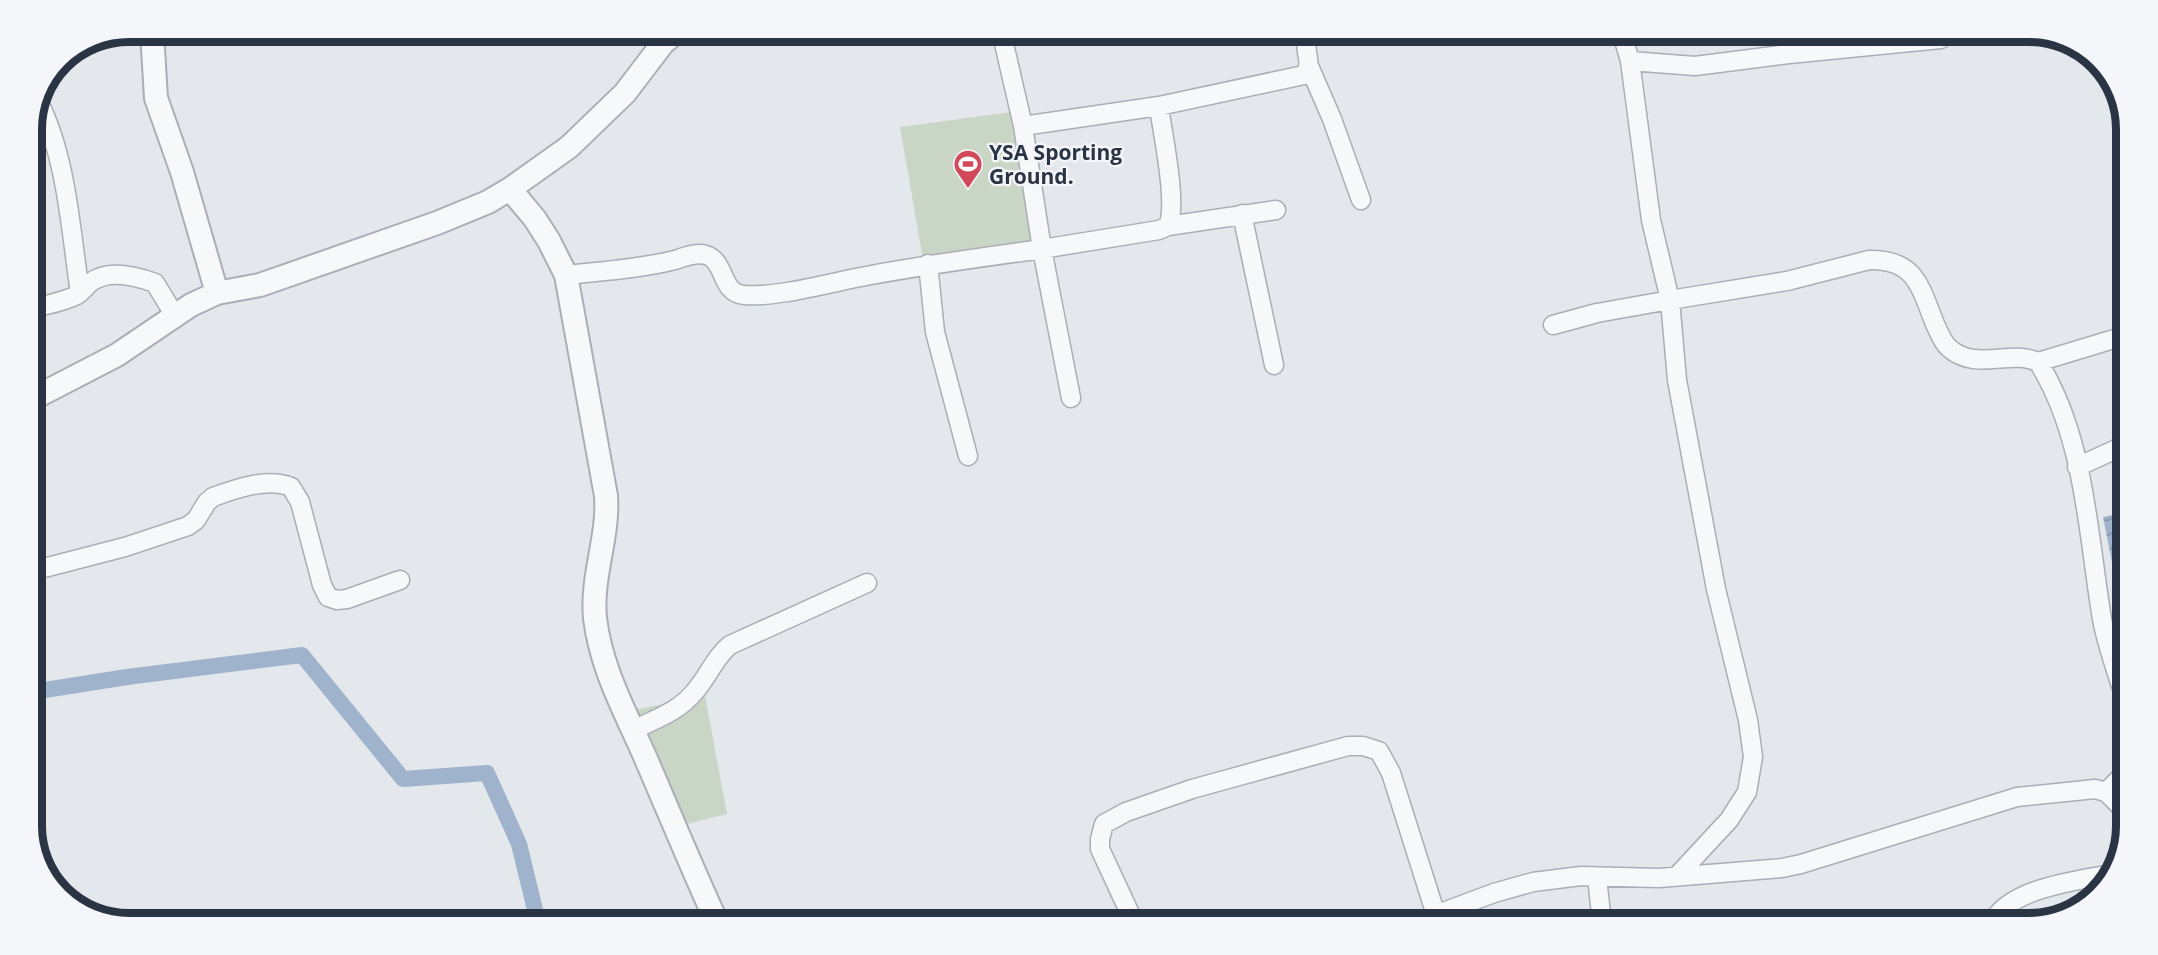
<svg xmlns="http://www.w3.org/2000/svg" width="2158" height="955" font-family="'Open Sans',sans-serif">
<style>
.pitch{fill:#c9d6c5}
.water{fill:url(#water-waves)}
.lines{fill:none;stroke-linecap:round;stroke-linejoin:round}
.canal{stroke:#9fb4cc;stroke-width:16}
.minor-casing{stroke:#a9aeb7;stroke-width:21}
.tertiary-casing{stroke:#a9aeb7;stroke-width:26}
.minor{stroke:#f7f8fa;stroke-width:18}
.tertiary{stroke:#f7f8fa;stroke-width:22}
.labels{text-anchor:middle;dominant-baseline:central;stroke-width:4.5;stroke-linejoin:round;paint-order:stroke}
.poi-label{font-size:21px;font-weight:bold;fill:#2b3445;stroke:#f4f6f9;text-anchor:start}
.rim{fill:none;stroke:#2b3445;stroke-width:8}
</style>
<defs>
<pattern id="water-waves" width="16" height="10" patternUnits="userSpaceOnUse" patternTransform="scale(1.5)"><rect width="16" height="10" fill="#9fb4cc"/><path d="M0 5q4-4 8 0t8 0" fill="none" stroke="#8293a7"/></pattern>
</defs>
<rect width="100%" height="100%" fill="#e4e7ec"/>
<path class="pitch" d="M1012,112L1034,250L924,265L900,127Z
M705,696L727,814L675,827L623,712Z"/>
<path class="water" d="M2122,513L2121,607L2103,517Z"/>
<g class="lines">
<path class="canal" d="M32,692L127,677L302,655L403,779L487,773L519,844L537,918"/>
<g class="minor-casing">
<path id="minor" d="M1630,61L1695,66L1789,54L1941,39
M1309,66L1332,119L1361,200
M40,105C67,160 71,233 80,293
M1023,126L1159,106
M1242,214L1274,365
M1168,226L1276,210
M928,264L935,332L968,456
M566,275C602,271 639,269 675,260C684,257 696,252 706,255C726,261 720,293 744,295C776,298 833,282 866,276C924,265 983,257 1042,249L1023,126L1002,35
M32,308C47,305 63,302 77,295C83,291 86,286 91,282C109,269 136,276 155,283L175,316
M1553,325L1597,313L1670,300L1651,220L1630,61L1623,37
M2038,362C2085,436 2088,535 2102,619C2106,641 2114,664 2121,686
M1071,398L1042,249L1159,230L1168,226C1178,203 1162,132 1159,106L1304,75C1315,62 1301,50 1309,36
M2077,467L2123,446
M32,573L40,569L125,547L188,526L196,520L207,502L213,497C235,489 268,477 291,487L300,502L322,585L328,597L337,600L347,599L400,580
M633,730C656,719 680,711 696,690C709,675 715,657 730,645L867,583
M2106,792L2120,778
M1677,876L1729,820L1747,792L1753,757L1748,720L1716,589L1677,380L1670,300L1787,281L1869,260C1916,259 1920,287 1935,324C1939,332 1942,342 1949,348C1976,372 2010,349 2038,362L2124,336
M1597,878L1602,922
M1133,920L1100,849V839L1104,824L1126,812L1192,789L1348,746H1363L1379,751L1391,773L1436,915
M1419,921L1494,893L1533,882L1581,876L1659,878L1782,868L1801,864L2017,797L2095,789L2106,792L2120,806
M1992,923C2009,888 2076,881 2111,874"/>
</g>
<g class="tertiary-casing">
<path id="tertiary" d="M152,32L156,98L182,172L217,293
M510,189L569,147L625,93L663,43L674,34
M32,399L117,355L191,305L217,293L260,285L437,223L488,202L510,189L535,219L549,241L566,275L606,496C609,537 591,576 595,618C601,669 626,713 646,759C669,812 691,866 715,918"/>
</g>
<use href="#minor" class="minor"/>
<use href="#tertiary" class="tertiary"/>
</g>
<defs>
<g id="stadium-pin" transform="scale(1.5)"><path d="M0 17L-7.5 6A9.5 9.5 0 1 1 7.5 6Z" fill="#d1495b" stroke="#f4f6f9"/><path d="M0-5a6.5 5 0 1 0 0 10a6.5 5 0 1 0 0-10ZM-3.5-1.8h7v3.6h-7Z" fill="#fff"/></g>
</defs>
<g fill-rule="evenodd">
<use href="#stadium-pin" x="968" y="164"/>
</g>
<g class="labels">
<g class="poi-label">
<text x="989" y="152">YSA Sporting<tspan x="989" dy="24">Ground.</tspan></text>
</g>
</g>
<path d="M0 0H2158V955H0ZM129 42H2029A87 87 0 0 1 2116 129V826A87 87 0 0 1 2029 913H129A87 87 0 0 1 42 826V129A87 87 0 0 1 129 42Z" fill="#f4f6f9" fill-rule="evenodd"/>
<path class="rim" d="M129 42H2029A87 87 0 0 1 2116 129V826A87 87 0 0 1 2029 913H129A87 87 0 0 1 42 826V129A87 87 0 0 1 129 42Z"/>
</svg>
